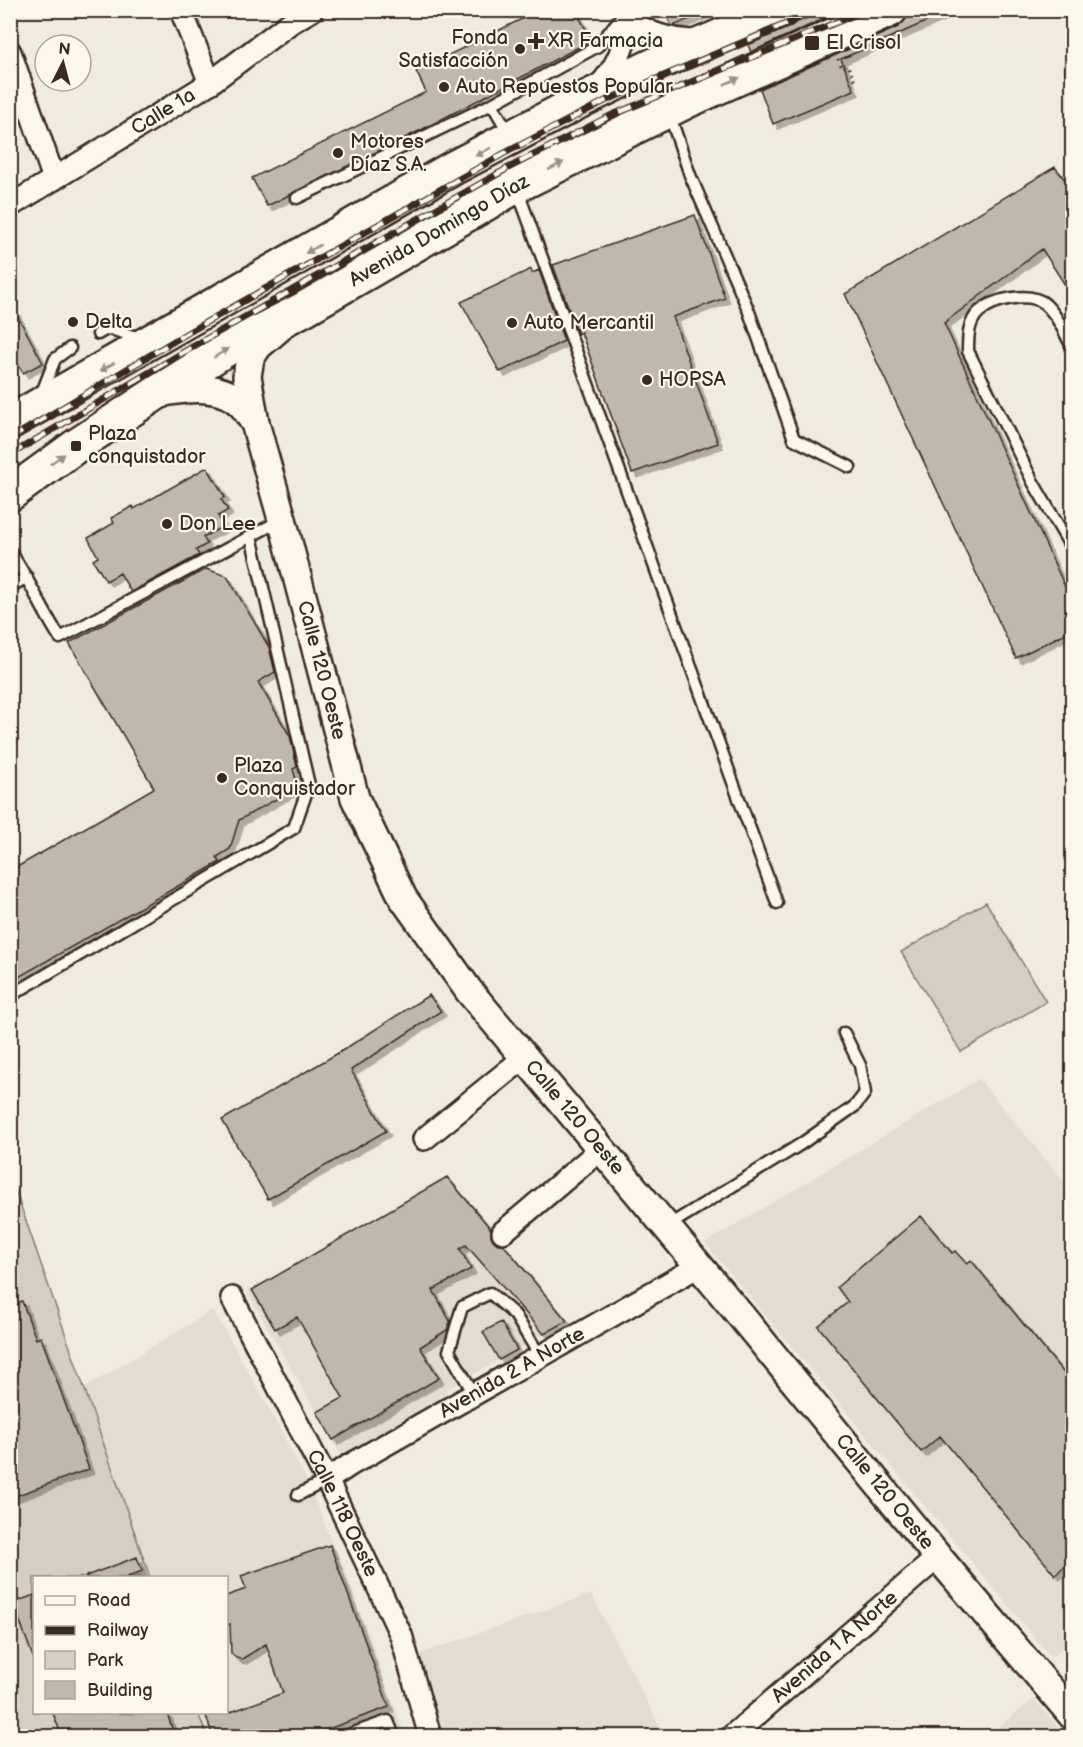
<svg xmlns="http://www.w3.org/2000/svg" width="1083" height="1747" font-family="'Balsamiq Sans',sans-serif">
<style>
.built{fill:#e2dcd1}
.green{fill:#d5cec3;stroke:#887c70;stroke-width:1.5}
.building{fill:#c0b8ad;stroke:#3b2a1e;stroke-width:1.5;filter:url(#shadow)}
.lines{fill:none;stroke-linecap:round;stroke-linejoin:round}
.service-casing{stroke:#3b2a1e;stroke-width:15}
.minor-casing{stroke:#3b2a1e;stroke-width:26}
.tertiary-casing{stroke:#3b2a1e;stroke-width:32}
.primary-casing{stroke:#3b2a1e;stroke-width:38}
.path{stroke:#3b2a1e;stroke-width:3;stroke-dasharray:1.5 4.5;stroke-linecap:butt}
.service{stroke:#fbf7ec;stroke-width:10}
.minor{stroke:#fbf7ec;stroke-width:21}
.tertiary{stroke:#fbf7ec;stroke-width:27}
.primary{stroke:#fbf7ec;stroke-width:33}
.rail-casing{stroke:#3b2a1e;stroke-width:7}
.rail{stroke:#fbf7ec;stroke-width:4.5;stroke-dasharray:14;stroke-linecap:butt}
.oneway{fill:#9b9085}
.poi-dot{fill:#3b2a1e;stroke:#fbf7ec;stroke-width:2}
.labels{text-anchor:middle;dominant-baseline:central;stroke-width:4.5;stroke-linejoin:round;paint-order:stroke}
.poi-label{font-size:20px;fill:#3b2a1e;stroke:#fbf7ec;text-anchor:start}
.street-label{font-size:20px;fill:#3b2a1e;stroke:#fbf7ec}
</style>
<defs>
<filter id="shadow"><feDropShadow dx="5" dy="5" stdDeviation="0" flood-color="#0004"/></filter>
</defs>
<rect width="100%" height="100%" fill="#f0ebe0"/>
<filter id="ink" filterUnits="userSpaceOnUse"><feTurbulence type="fractalNoise" baseFrequency=".0167" numOctaves="2"/><feDisplacementMap in="SourceGraphic" scale="12" xChannelSelector="R" yChannelSelector="G"/><feConvolveMatrix kernelMatrix="1 2 1 2 8 2 1 2 1" color-interpolation-filters="sRGB"/></filter>
<g filter="url(#ink)">
<path class="built" d="M979,1079L1072,1191V1638L1052,1658L705,1243Z
M447,1177L567,1321L446,1390L452,1401L343,1459L247,1292Z
M213,1310L266,1403L308,1483L332,1543L346,1572L405,1736H207L198,1713L226,1712V1578L150,1577L84,1388Z
M591,1594L665,1736H439L411,1657Z
M1034,1699L1066,1736H987Z"/>
<path class="green" d="M986,902L1046,1002L961,1052L901,952Z
M10,1175L150,1577L34,1578V1712L198,1713L207,1736H11Z"/>
<path class="building" d="M540,10H575L592,40L423,129L267,206L252,178L426,92L416,71Z
M664,10H709V11L673,26L671,25Z
M800,10H843L751,52L748,45L790,27L797,21Z
M909,10H953L841,59L854,90L773,124L760,89L898,27L905,20Z
M1055,167L1072,189V296L1042,249L944,323L1072,602V630L1016,658L845,294Z
M695,215L725,298L673,317L718,443L632,473L581,332L578,334L553,265Z
M531,269L532,273L539,270L564,341L500,372L461,302Z
M10,302L43,363L23,373L10,350Z
M207,467L225,497L221,499L228,510L218,516L224,526L203,537L207,544L196,550L199,555L131,592L120,573L106,581L93,560L98,557L88,538L114,523L111,518L133,506L134,509Z
M206,569L227,576L269,647L275,672L258,682L290,736L297,767L293,769L298,787L239,820L230,849L217,857L220,862L10,982V871L154,788L69,643Z
M429,995L441,1011L351,1070L386,1131L268,1199L222,1120L340,1052Z
M447,1177L491,1229V1235L493,1240L498,1244H503L567,1321L544,1334L466,1245L460,1249L471,1269L433,1290L450,1321L447,1330L420,1347L439,1378L333,1440L317,1412L343,1398L297,1317L275,1329L252,1290Z
M921,1216L952,1253L955,1251L967,1264L971,1260L1072,1383V1559L1055,1575L940,1436L921,1452L818,1326L848,1302L837,1287Z
M22,1301L36,1339L41,1337L89,1469L10,1498V1305Z
M501,1322L517,1350L499,1360L483,1332Z
M330,1545L389,1707L306,1737H213L205,1713H228L283,1693L266,1644L242,1659L236,1658L231,1653L230,1624L226,1625V1596L246,1589L241,1576Z
M137,1557L142,1571L125,1578H86V1576Z
M34,1595V1657H33L13,1603Z
M53,1713H167L175,1737H62Z"/>
<g class="lines">
<g class="service-casing">
<path id="service" d="M1072,68V72
M492,104L510,135
M669,113L690,175L748,309L794,439L850,467
M517,189L777,903
M297,198L492,104L598,46L625,12
M98,334L105,330L110,329L143,339
M1072,347C1065,333 1057,315 1045,304C1030,291 993,299 979,312C968,322 968,337 968,351L1033,482L1072,549
M41,395L55,359L70,348
M10,551C29,579 42,610 60,638L281,520
M10,587L27,577
M10,996L294,828L309,785L251,536
M666,1227L801,1144L855,1106L865,1093L860,1065L844,1033
M474,1394L449,1351L462,1307L490,1293L515,1315L540,1356
M298,1495L327,1480
M345,1736L388,1721L394,1736"/>
</g>
<g class="minor-casing">
<g id="minor">
<path d="M181,10L210,83"/>
<path d="M625,10C638,35 676,41 700,41"/>
<path d="M10,52L54,179"/>
<path d="M597,88C618,67 626,44 628,16"/>
<path id="s1" d="M10,206L210,83L290,23L312,10"/>
<path d="M424,1139L525,1057"/>
<path d="M503,1232L601,1149"/>
<path id="s2" d="M232,1298L327,1480L401,1635L430,1736"/>
<path id="s3" d="M327,1480L350,1465L699,1266"/>
<path id="s4" d="M732,1736L938,1557"/>
</g>
</g>
<g class="tertiary-casing">
<g id="tertiary">
<path id="s5" d="M279,328L258,346L250,358L247,376L255,423L282,519L355,798L403,898L469,991L741,1316L938,1557L1072,1715"/>
<path d="M159,393C187,388 223,382 244,407C248,412 251,418 255,423"/>
</g>
</g>
<g class="primary-casing">
<g id="primary">
<path d="M10,422L453,168L584,99L660,62L782,10"/>
<path id="s6" d="M10,494L76,446L155,394L233,345L302,310L516,186L687,101L890,10"/>
</g>
</g>
<path class="path" d="M945,20L954,10
M838,59L842,68L848,66L854,79L850,81"/>
<use href="#service" class="service"/>
<use href="#minor" class="minor"/>
<use href="#tertiary" class="tertiary"/>
<use href="#primary" class="primary"/>
<g class="rail-casing">
<path id="rail" d="M10,439L189,332L503,154L607,100L819,10
M10,455L199,343L510,167L610,116L866,10"/>
</g>
<use href="#rail" class="rail"/>
</g>
<defs><path id="oneway-solid" d="M-6-.8H1V-3.2L6.5 0L1 3.2V.8H-6Z" transform="scale(1.5)"/></defs>
<g class="oneway">
<use href="#oneway-solid" transform="translate(732 81) rotate(-24)"/>
<use href="#oneway-solid" transform="translate(483 152) rotate(152)"/>
<use href="#oneway-solid" transform="translate(556 166) rotate(-27)"/>
<use href="#oneway-solid" transform="translate(313 249) rotate(150)"/>
<use href="#oneway-solid" transform="translate(221 353) rotate(-32)"/>
<use href="#oneway-solid" transform="translate(107 367) rotate(150)"/>
<use href="#oneway-solid" transform="translate(57 459) rotate(-37)"/>
</g>
</g>
<g class="poi-dot">
<path d="M533 32h6v6h6v6h-6v6h-6v-6h-6v-6h6z"/>
<rect x="804" y="35" width="16" height="16" rx="3"/>
<circle cx="520" cy="49" r="6"/>
<circle cx="444" cy="87" r="6"/>
<circle cx="338" cy="153" r="6"/>
<circle cx="73" cy="322" r="6"/>
<circle cx="512" cy="323" r="6"/>
<circle cx="647" cy="380" r="6"/>
<rect x="70" y="440" width="12" height="12" rx="3"/>
<circle cx="167" cy="524" r="6"/>
<circle cx="222" cy="778" r="6"/>
</g>
<g class="labels">
<g class="poi-label">
<text x="508" y="38" text-anchor="end">Fonda<tspan x="508" dy="23">Satisfacción</tspan></text>
<text x="548" y="41">XR Farmacia</text>
<text x="826" y="43">El Crisol</text>
<text x="456" y="87">Auto Repuestos Popular</text>
<text x="350" y="142">Motores<tspan x="350" dy="23">Díaz S.A.</tspan></text>
<text x="85" y="322">Delta</text>
<text x="524" y="323">Auto Mercantil</text>
<text x="659" y="380">HOPSA</text>
<text x="88" y="434">Plaza<tspan x="88" dy="23">conquistador</tspan></text>
<text x="179" y="524">Don Lee</text>
<text x="234" y="766">Plaza<tspan x="234" dy="23">Conquistador</tspan></text>
</g>
<g class="street-label">
<text stroke="none"><textPath href="#s1" startOffset="180">Calle 1a</textPath></text>
<text stroke="none"><textPath href="#s6" startOffset="504">Avenida Domingo Díaz</textPath></text>
<text stroke="none"><textPath href="#s5" startOffset="364">Calle 120 Oeste</textPath></text>
<text stroke="none"><textPath href="#s5" startOffset="886">Calle 120 Oeste</textPath></text>
<text stroke="none"><textPath href="#s3" startOffset="214">Avenida 2 A Norte</textPath></text>
<text stroke="none"><textPath href="#s5" startOffset="1372">Calle 120 Oeste</textPath></text>
<text stroke="none"><textPath href="#s2" startOffset="242">Calle 118 Oeste</textPath></text>
<text stroke="none"><textPath href="#s4" startOffset="136">Avenida 1 A Norte</textPath></text>
</g>
</g>
<rect width="1083" height="1747" fill="none" stroke="#fbf7ec" stroke-width="36"/>
<rect x="18" y="18" width="1047" height="1711" fill="none" stroke="#3b2a1e" stroke-width="2" filter="url(#ink)"/>
<rect x="33" y="1576" width="195" height="138" fill="#fbf7ec" stroke="#aea59a" stroke-width="1.5"/>
<rect x="45" y="1596" width="30" height="9" fill="#fbf7ec" stroke="#aea59a" stroke-width="1.5"/>
<text x="87" y="1606" font-size="18" fill="#3b2a1e">Road</text>
<rect x="45" y="1626" width="30" height="9" fill="#3b2a1e" stroke="#aea59a" stroke-width="1.5"/>
<text x="87" y="1636" font-size="18" fill="#3b2a1e">Railway</text>
<rect x="45" y="1651" width="30" height="18" fill="#d5cec3" stroke="#aea59a" stroke-width="1.5"/>
<text x="87" y="1666" font-size="18" fill="#3b2a1e">Park</text>
<rect x="45" y="1681" width="30" height="18" fill="#c0b8ad" stroke="#aea59a" stroke-width="1.5"/>
<text x="87" y="1696" font-size="18" fill="#3b2a1e">Building</text>
<g transform="translate(63 63) rotate(6)"><circle r="28" fill="#fbf7ec" stroke="#aea59a" stroke-width="1.5"/>
<path d="M0-4.5L10 22L0 15L-10 22Z" fill="#3b2a1e"/>
<text y="-9" font-size="16" font-weight="bold" text-anchor="middle" fill="#3b2a1e">N</text>
</g>
</svg>
